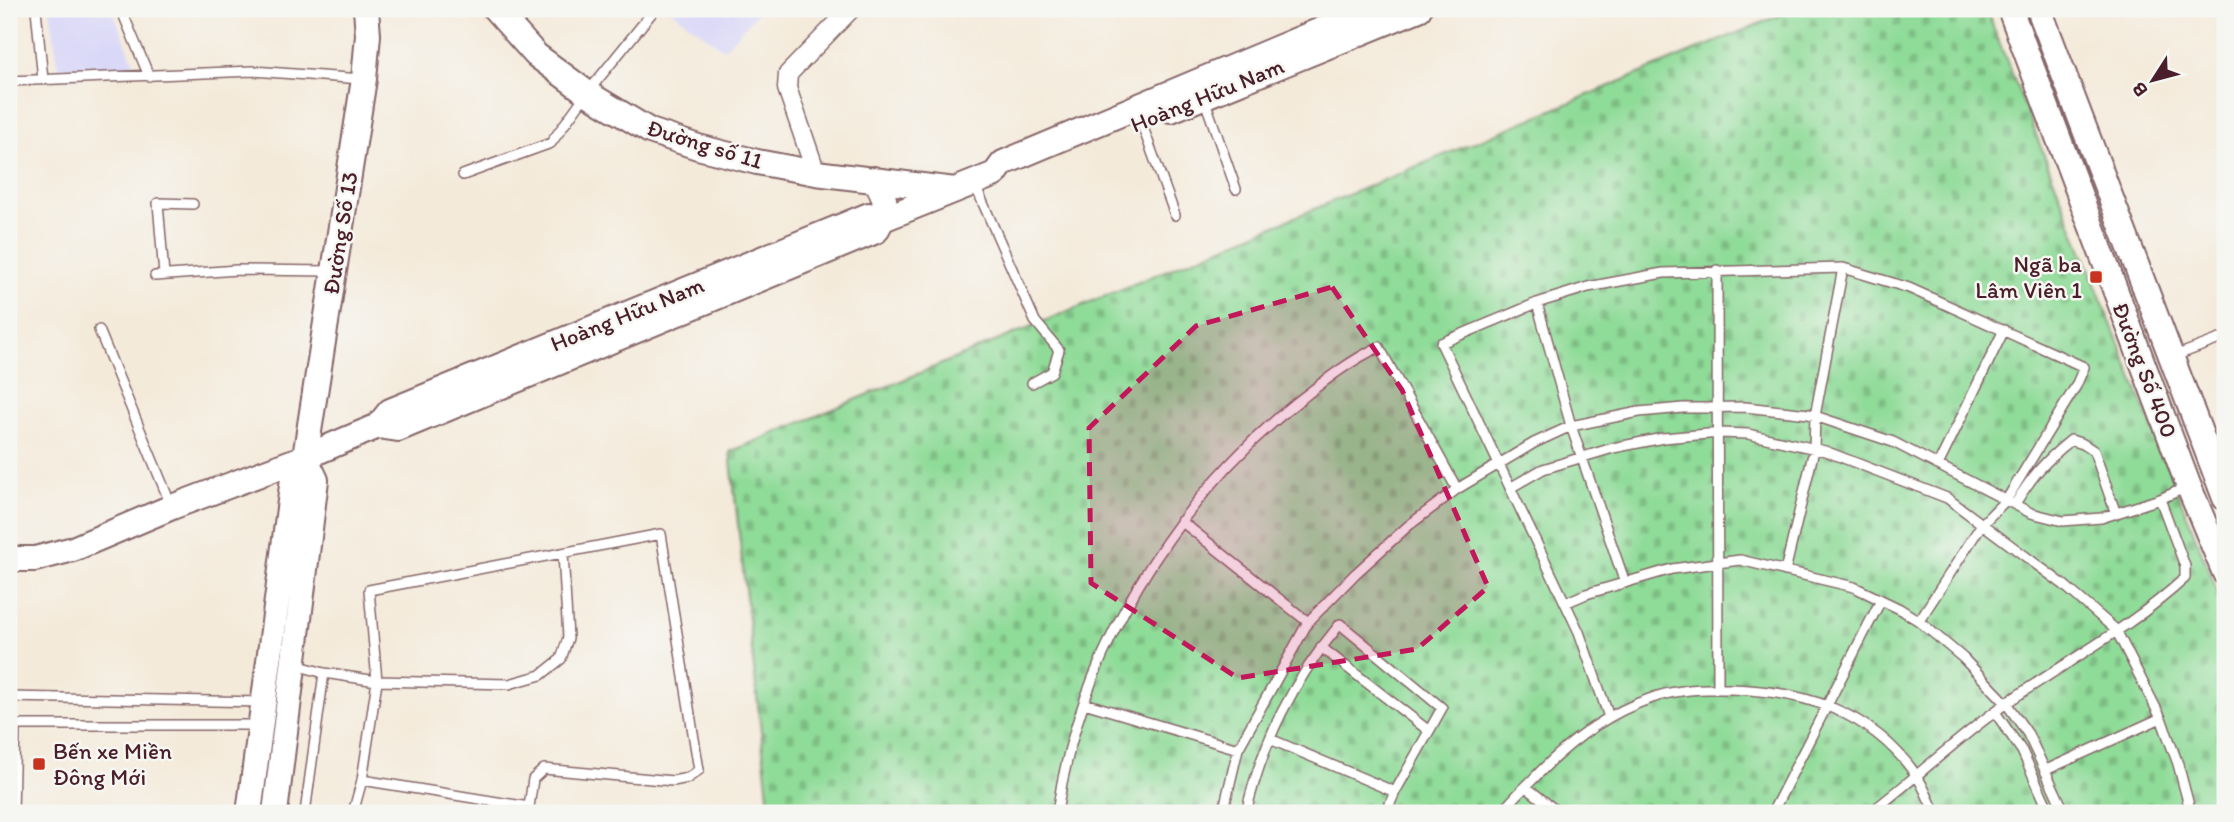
<svg xmlns="http://www.w3.org/2000/svg" width="2234" height="822" font-family="Itim,sans-serif">
<style>
.built{fill:#d9d7f8}
.cemetery{fill:url(#cemetery-stones);stroke:#6c7d62;stroke-width:2}
.lines{fill:none;stroke-linecap:round;stroke-linejoin:round}
.lane-casing{stroke:#866668;stroke-width:12}
.street-casing{stroke:#866668;stroke-width:21}
.secondary-casing{stroke:#866668;stroke-width:28}
.lane{stroke:#fff;stroke-width:9}
.street{stroke:#fff;stroke-width:18}
.secondary{stroke:#fff;stroke-width:24}
.marked{fill:#c2185b;fill-opacity:0.2;stroke:#c2185b;stroke-width:5;stroke-dasharray:14 9;stroke-linejoin:round}
.poi-dot{fill:#c8321e;stroke:#f6f6f2;stroke-width:2.5}
.labels{text-anchor:middle;dominant-baseline:central;stroke-width:5;stroke-linejoin:round;paint-order:stroke}
.street-label{font-size:23px;fill:#4a1f2b;stroke:#f6f6f2}
.poi-label{font-size:23px;fill:#4a1f2b;stroke:#f6f6f2;text-anchor:end}
</style>
<defs>
<pattern id="cemetery-stones" width="16" height="16" patternUnits="userSpaceOnUse" patternTransform="scale(1.75)"><rect width="16" height="16" fill="#8fdb98"/><path d="M2 7V4a2 2 0 0 1 4 0v3zM10 15v-3a2 2 0 0 1 4 0v3z" fill="#7dbc83"/></pattern>
</defs>
<rect width="100%" height="100%" fill="#f6f6f2"/>
<filter id="ink" filterUnits="userSpaceOnUse"><feTurbulence type="fractalNoise" baseFrequency=".0143" numOctaves="2"/><feDisplacementMap in="SourceGraphic" scale="14" xChannelSelector="R" yChannelSelector="G"/><feConvolveMatrix kernelMatrix="1 2 1 2 8 2 1 2 1" color-interpolation-filters="sRGB"/></filter>
<filter id="wash" filterUnits="userSpaceOnUse"><feTurbulence type="fractalNoise" baseFrequency=".00686" numOctaves="4" result="noise"/><feDisplacementMap in="SourceGraphic" scale="28" xChannelSelector="R" yChannelSelector="G"/><feGaussianBlur stdDeviation="1.57" result="paint"/><feColorMatrix in="noise" values="0 0 0 0 0 0 0 0 0 0 0 0 0 0 0 0 0 1.4 0 .05"/><feComposite in="paint" operator="in"/></filter>
<g filter="url(#wash)">
<rect width="100%" height="100%" fill="#f4eada"/>
<path class="built" d="M50,9H112L135,65L60,80Z
M669,9H761L724,49Z"/>
<path class="cemetery" d="M1795,9H1986L2225,611V813H770L730,452Z"/>
</g>
<g filter="url(#ink)">
<g class="lines">
<g class="lane-casing">
<path id="lane" d="M36,9L43,80
M121,9L149,76
M9,81L253,71L362,79
M1204,98L1236,189
M1141,122L1175,215
M463,175L551,143L587,93L655,9
M975,185L1035,321L1059,350L1052,372L1032,383
M1717,270L1718,689
M164,275L158,203L193,204
M155,276L237,270L332,271
M1537,303L1571,426L1625,583
M99,330L171,505
M2172,357L2225,337
M1938,465L2004,330
M1510,488L1543,469L1613,448L1663,438L1719,433L1748,434L1825,451L1947,498L2064,585L2116,630L2161,718L2178,764L2191,813
M2015,504C2032,476 2045,461 2071,440L2083,444L2094,451L2116,514
M1181,521L1308,622
M1785,571L1814,450L1815,416L1843,268
M1565,603L1586,594L1672,569L1740,560L1854,587L1900,609L1919,621L1963,658L2006,703L2028,734L2065,813
M1321,647L1429,731
M296,665L324,673L377,681L362,780L353,813
M9,697L263,702
M1084,703L1238,749
M1995,712L2022,751L2050,813
M1609,717L1579,632L1441,343L1537,303L1588,287L1663,273L1843,268L1909,288L2084,367L2076,386L2007,499L1982,524L1919,621
M9,725H259
M1270,739L1395,792
M2046,770L2161,718
M362,780L529,807L533,779L544,769L673,781L688,778L699,770L661,534L369,590L377,681L509,684L541,675L561,659L568,638L563,553
M1526,787L1559,813
M13,813L15,725
M305,813L324,673
M1057,813C1079,655 1172,503 1296,403C1322,383 1349,361 1379,347L1457,489
M1223,813L1238,749L1308,622L1355,574L1408,526L1457,489L1534,443L1571,426L1639,412L1683,408L1745,407L1809,414L1893,442L2031,513L2063,521L2101,518L2160,499L2187,487
M1246,813C1263,740 1293,681 1340,624L1442,708L1395,792L1386,813
M1502,813C1512,798 1526,787 1538,774C1570,741 1607,713 1652,698C1677,689 1704,688 1731,689C1804,691 1871,711 1916,775C1924,786 1929,801 1935,813
M1781,813L1774,809L1881,600
M1870,813C1917,777 1960,736 2008,702C2067,661 2132,627 2185,578V566L2160,499"/>
</g>
<g class="street-casing">
<path id="street" d="M816,173L787,88L788,74L851,9"/>
</g>
<g class="secondary-casing">
<path id="secondary" d="M495,9L536,55L587,93L650,131L698,147L757,162L816,173L955,190
M2010,9L2189,487L2225,573
M2039,9L2225,498
M1171,110L1419,9
M378,426L398,429L876,231C888,211 888,198 874,179
M9,559H35L73,549L172,507L305,457L378,426L390,411L869,215L883,219L995,174L1003,163L1371,9
M249,813L293,478L305,457L364,79L368,35L366,9
M275,813L316,480L305,457"/>
</g>
<use href="#lane" class="lane"/>
<use href="#street" class="street"/>
<use href="#secondary" class="secondary"/>
</g>
</g>
<path class="marked" d="M1332,287L1402,390L1488,587L1417,649L1238,678L1091,583L1089,428L1196,326Z"/>
<g class="poi-dot">
<rect x="2089" y="270" width="14" height="14" rx="3.5"/>
<rect x="32" y="757" width="14" height="14" rx="3.5"/>
</g>
<g class="labels">
<g class="street-label">
<text transform="translate(1207 95) rotate(-22)">Hoàng Hữu Nam</text>
<text transform="translate(705 144) rotate(17)">Đường số 11</text>
<text transform="translate(340 233) rotate(-81)">Đường Số 13</text>
<text transform="translate(627 314) rotate(-22)">Hoàng Hữu Nam</text>
<text transform="translate(2145 370) rotate(69)">Đường Số 400</text>
</g>
<g class="poi-label">
<text x="2082" y="264">Ngã ba<tspan x="2082" dy="26">Lâm Viên 1</tspan></text>
<text x="53" y="751" text-anchor="start">Bến xe Miền<tspan x="53" dy="26">Đông Mới</tspan></text>
</g>
</g>
<rect width="2234" height="822" fill="none" stroke="#f6f6f2" stroke-width="35"/>
<g transform="translate(2153 80) rotate(234)" stroke="#f6f6f2" stroke-width="5" paint-order="stroke">
<path d="M0-5L12 26L0 18L-12 26Z" fill="#4a1f2b"/>
<text y="-10" font-size="19" font-weight="bold" text-anchor="middle" fill="#4a1f2b">B</text>
</g>
</svg>
